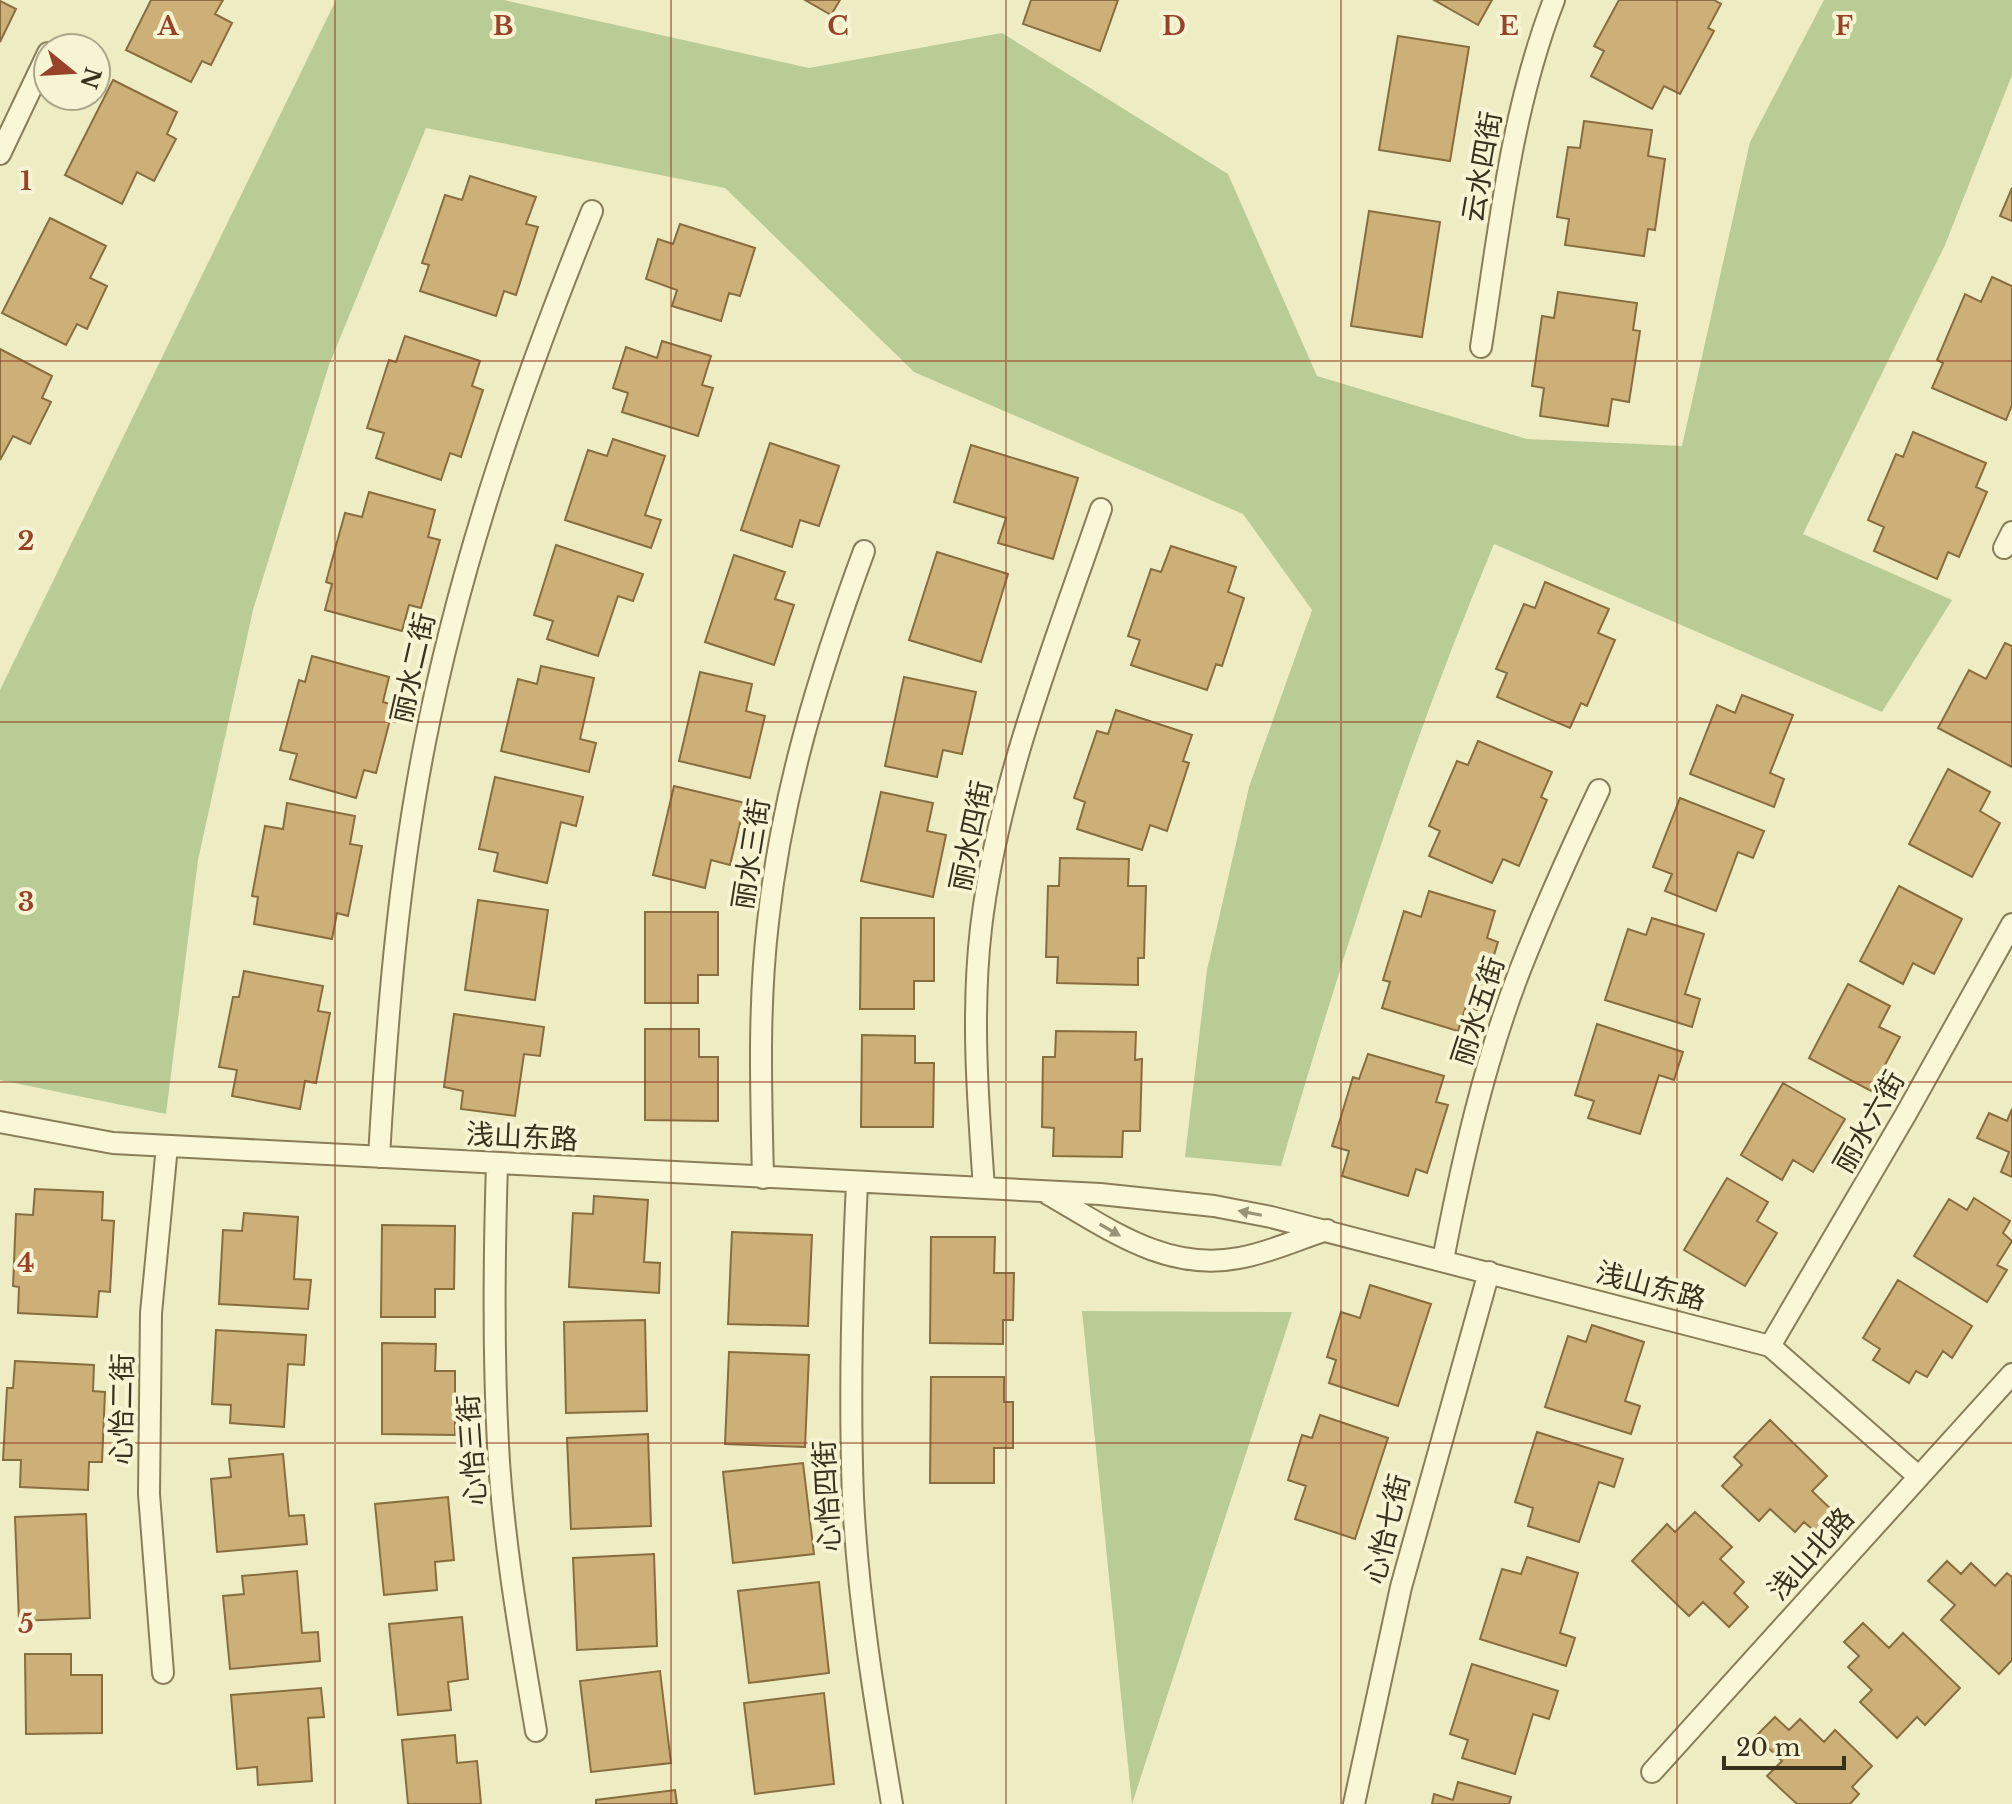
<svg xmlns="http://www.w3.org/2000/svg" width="2012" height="1804" font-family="'Libre Baskerville','Noto Sans SC',serif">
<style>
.green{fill:#b9cc96}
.building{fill:#cdb078;stroke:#886d3f;stroke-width:2}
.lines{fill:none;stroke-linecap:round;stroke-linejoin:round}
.service-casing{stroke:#897e59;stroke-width:24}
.service{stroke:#f9f7d6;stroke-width:20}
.oneway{fill:#98947a}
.grid{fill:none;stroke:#984329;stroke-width:2;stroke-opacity:0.55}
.labels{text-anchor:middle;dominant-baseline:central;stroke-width:8;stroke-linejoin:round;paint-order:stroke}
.street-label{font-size:28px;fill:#38311e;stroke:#f6f4d2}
.grid-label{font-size:26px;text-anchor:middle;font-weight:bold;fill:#984329;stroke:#f6f4d2;stroke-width:8;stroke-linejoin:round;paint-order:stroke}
</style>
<rect width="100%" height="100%" fill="#eeecc3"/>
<path class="green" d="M336,0H504L809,68L1002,33L1228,174L1317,376L1527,439L1682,446L1750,142L1824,0H2012V75L1945,245L1803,534L1952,600L1882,712L1494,544C1409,747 1342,955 1281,1166L1185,1157L1207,970L1249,787L1312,610L1243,514L914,372L725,188L426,128L329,365L253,610L198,860L166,1114L0,1080V690Z
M1082,1311L1292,1312L1132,1804Z"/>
<path class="building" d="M151,0H223L215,14L232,23L211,65L202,61L191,82L126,50Z
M805,0H840L831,15Z
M1031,0H1118L1100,51L1023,24Z
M1434,0H1492L1478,25Z
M1619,0H1714L1721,4L1708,28L1714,31L1680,94L1664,86L1652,109L1591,76L1604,51L1594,46Z
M0,1L16,9L0,42Z
M1398,36L1469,47L1450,161L1379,150Z
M113,80L177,112L167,134L176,139L154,181L137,172L122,204L65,175Z
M1584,121L1652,130L1648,156L1665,159L1655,230L1648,229L1644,256L1565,245L1569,219L1557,217L1568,147L1580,148Z
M470,176L536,197L526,224L538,227L516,295L504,291L496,316L420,291L429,265L422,263L445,195L462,200Z
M2012,188V221L2000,216Z
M1369,211L1440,222L1422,337L1351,326Z
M50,218L106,246L90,278L107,286L87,329L77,324L66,345L2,313Z
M680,224L755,248L740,296L729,293L721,321L672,306L677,290L646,279L658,239L673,244Z
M1992,277L2012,286V405L2006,420L1932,388L1943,363L1937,360L1965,294L1981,302Z
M1558,292L1637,303L1633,330L1640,331L1629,402L1612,399L1608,426L1540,416L1544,388L1532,386L1542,316L1554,318Z
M405,336L480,361L472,386L483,390L461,457L450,453L441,480L376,458L384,433L367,428L389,360L396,362Z
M662,341L711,356L702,385L713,388L698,436L622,412L628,393L613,388L626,347L657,358Z
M0,349L52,376L42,398L51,402L30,444L13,436L0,460Z
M1913,432L1986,463L1976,487L1987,492L1959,557L1948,552L1937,579L1874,551L1884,527L1868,520L1896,454L1903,457Z
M613,439L665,456L645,515L661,520L651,548L565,520L588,450L607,456Z
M770,443L839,466L819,526L800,520L792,547L741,530Z
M971,445L1078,478L1053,559L998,543L1006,518L954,502Z
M369,492L435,510L428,537L440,540L421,608L409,605L402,631L325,610L332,584L326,582L345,513L362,517Z
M556,545L643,574L633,601L618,596L598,656L547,639L553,621L534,615Z
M1171,546L1236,567L1228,592L1244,598L1222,666L1216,664L1207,690L1131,665L1140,640L1128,636L1151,569L1161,572Z
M937,552L1008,574L981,662L909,640Z
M734,555L785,572L775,599L794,605L774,665L705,642Z
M1545,582L1609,609L1598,633L1615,640L1587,706L1581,703L1570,728L1497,697L1507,673L1496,669L1524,604L1535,608Z
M2005,643L2012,646V767L1938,728L1969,670L1986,679Z
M312,656L389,677L383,702L394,705L376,773L364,770L356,798L290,779L297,754L280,750L299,680L305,682Z
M541,666L594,678L580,739L596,743L589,772L501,751L518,679L537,684Z
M700,672L752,684L746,711L765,716L750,778L679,761Z
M904,677L976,692L962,754L943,750L937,777L885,766Z
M1742,695L1793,715L1770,773L1784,779L1774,807L1690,774L1717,705L1735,713Z
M1116,710L1192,735L1183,761L1189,763L1167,831L1150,825L1142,850L1077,829L1085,802L1074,798L1097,731L1108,734Z
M1478,741L1552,772L1541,797L1547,800L1519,866L1503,859L1492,883L1429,856L1440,831L1429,826L1457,761L1468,765Z
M1948,769L1990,792L1980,811L2000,823L1972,877L1909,844Z
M495,777L583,797L576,826L561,822L547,883L494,871L498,853L479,849Z
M674,786L745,803L730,865L711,860L705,888L653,875Z
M881,792L933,803L927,831L946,835L933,897L861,881Z
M1680,798L1764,831L1753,858L1738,852L1716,911L1665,891L1672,874L1653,867Z
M287,803L355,816L350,844L362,846L348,916L337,913L332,939L254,924L258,897L252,896L265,826L283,829Z
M1060,858L1129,859L1128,886H1146L1144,958H1138V985L1057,983L1058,957H1046L1048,886H1059Z
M1899,886L1962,919L1934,974L1913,963L1903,984L1860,961Z
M1429,891L1495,911L1487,938L1498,942L1477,1010L1466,1006L1458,1031L1382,1008L1390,982L1383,980L1404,911L1421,917Z
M478,900L548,910L535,1000L465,990Z
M645,912H718V975H698V1003H645Z
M861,918H934V981H914V1009H860Z
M1652,918L1704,934L1685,994L1700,999L1692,1027L1605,1000L1628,929L1646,935Z
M244,971L323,986L318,1011L330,1013L316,1083L305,1081L300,1109L232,1096L237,1070L219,1067L233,997H239Z
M1848,984L1890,1006L1879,1027L1900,1037L1871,1091L1809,1058Z
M454,1014L544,1027L540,1056L524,1054L515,1116L461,1109L463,1091L444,1087Z
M1597,1024L1683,1052L1674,1080L1659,1075L1640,1134L1588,1118L1594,1101L1575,1095Z
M645,1029H699V1057H718V1121L645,1120Z
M1056,1031L1136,1032L1135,1060L1142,1059L1140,1131H1123L1122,1157L1053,1156L1054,1128L1042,1127L1043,1057H1055Z
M862,1035L915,1036V1063H934L933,1127H861Z
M1368,1054L1444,1076L1436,1102L1448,1105L1427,1173L1416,1169L1408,1196L1342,1176L1349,1151L1332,1146L1353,1077L1359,1079Z
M1783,1083L1845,1119L1813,1172L1793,1160L1782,1180L1741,1155Z
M2012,1109V1177L2001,1172L2009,1152L1977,1138L1989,1113L2007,1121Z
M1727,1178L1768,1202L1757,1221L1777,1233L1745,1286L1684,1250Z
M35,1189L103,1192L102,1220L114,1221L110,1292L99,1291L97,1317L18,1313L19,1287L13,1286L16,1214L33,1215Z
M594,1196L648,1200L644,1262L660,1263L659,1293L569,1287L573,1213L593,1214Z
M1974,1198L2010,1221L2003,1233L2012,1241L1997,1265L2007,1270L1987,1302L1914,1256L1949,1199L1967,1210Z
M244,1213L298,1217L294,1279L311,1280L308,1309L219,1304L223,1230L242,1231Z
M382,1225L455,1226L454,1289H435V1317H381Z
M732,1232L812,1235L808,1326L728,1324Z
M931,1237H995L994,1273H1014L1013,1320H1003V1344L930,1343Z
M1898,1280L1972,1326L1952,1358L1943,1351L1927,1377L1916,1371L1909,1383L1873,1360L1880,1349L1863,1338Z
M1370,1285L1431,1304L1398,1406L1329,1383L1336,1360L1327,1357L1341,1312L1360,1318Z
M645,1320L647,1411L566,1413L564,1322Z
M1592,1325L1644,1342L1625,1401L1640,1406L1631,1434L1545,1407L1568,1336L1586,1342Z
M216,1330L306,1335L304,1365L288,1364L284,1427L230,1423L231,1405L212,1404Z
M382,1343L436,1344L435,1371H455V1435L382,1434Z
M729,1352L809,1355L805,1447L725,1444Z
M15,1361L94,1365L93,1391L105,1392L102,1462H89L88,1490L20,1487L21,1460H3L7,1388H13Z
M931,1377H1004V1402H1013V1448H994V1483H930Z
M1320,1415L1388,1438L1355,1539L1295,1519L1306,1486L1288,1480L1302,1435L1312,1438Z
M1770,1420L1827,1476L1812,1491L1838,1516L1819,1535L1804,1522L1795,1532L1770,1509L1759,1521L1722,1486L1742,1465L1734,1457Z
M1537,1432L1623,1459L1614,1487L1599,1482L1579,1542L1528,1526L1533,1508L1515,1502Z
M648,1434L651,1526L571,1529L567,1438Z
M283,1454L289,1516L304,1515L307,1544L217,1552L211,1479L231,1477L229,1459Z
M803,1463L814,1554L733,1563L723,1472Z
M448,1497L454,1560L435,1562L437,1590L384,1595L375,1504Z
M1695,1512L1732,1547L1720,1559L1744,1582L1734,1593L1748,1607L1729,1627L1703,1602L1689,1616L1632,1561L1667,1524L1675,1532Z
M86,1514L90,1618L19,1621L15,1517Z
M654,1554L657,1646L577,1650L573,1558Z
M1527,1557L1578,1573L1560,1633L1575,1638L1566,1666L1480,1639L1502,1569L1521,1574Z
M1947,1561L1961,1574L1971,1563L1995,1586L2007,1573L2012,1577V1660L1999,1674L1941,1620L1955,1605L1928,1581Z
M297,1571L302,1633L318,1632L320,1661L230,1669L223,1596L244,1594L242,1576Z
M819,1582L829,1673L749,1683L738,1591Z
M462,1617L468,1679L448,1682L451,1710L398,1715L389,1624Z
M1863,1623L1889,1648L1903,1633L1960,1688L1925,1725L1917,1717L1897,1738L1860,1702L1872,1690L1848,1667L1859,1656L1844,1642Z
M25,1654H71V1675H102V1733L26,1734Z
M1472,1664L1558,1691L1549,1719L1533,1714L1515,1774L1462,1758L1468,1740L1450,1734Z
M660,1671L671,1763L591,1772L580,1681Z
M321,1688L324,1717L308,1718L312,1781L258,1785L257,1767L237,1769L231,1695Z
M824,1693L834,1784L755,1794L744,1703Z
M1775,1717L1789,1730L1800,1719L1824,1742L1835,1730L1872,1766L1852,1787L1859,1794L1850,1804H1797L1767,1776L1782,1761L1756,1736Z
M455,1735L457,1763L477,1761L481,1804H408L402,1740Z
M1458,1782L1511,1797L1509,1804H1432L1434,1794L1453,1800Z
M675,1790L677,1804H596V1800Z"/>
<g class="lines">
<g class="service-casing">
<path id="service" d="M0,154L48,53
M1481,347C1499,230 1511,111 1554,0
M2004,548L2012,532
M0,1122L113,1143L1100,1194L1214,1206L1271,1217L1770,1346L1919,1477
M379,1157C387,1018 398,879 425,742C461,558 522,384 592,211
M497,1164C494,1258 493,1351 498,1445C503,1541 520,1636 536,1731
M763,1178C761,1092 758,1007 768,922C782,792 819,673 864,551
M857,1183C852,1288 849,1392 853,1498C858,1601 875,1703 892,1804
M984,1188C978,1102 971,1015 981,928C998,784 1054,646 1101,509
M1048,1194C1109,1229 1166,1272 1239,1258C1269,1253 1298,1239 1327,1230
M1443,1260C1462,1161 1484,1063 1520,970C1544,909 1571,849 1599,790
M1770,1346L1906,1114L2012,924
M163,1673L149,1494L151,1313L167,1146
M1652,1772L2012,1374
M1354,1804L1401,1587L1489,1272"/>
</g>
<use href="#service" class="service"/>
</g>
<defs><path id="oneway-solid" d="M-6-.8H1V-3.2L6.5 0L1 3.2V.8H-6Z" transform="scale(2)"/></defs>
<g class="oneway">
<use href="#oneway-solid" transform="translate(1250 1213) rotate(-169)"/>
<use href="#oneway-solid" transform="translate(1110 1230) rotate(30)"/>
</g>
<path class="grid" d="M335,0V1804M671,0V1804M1006,0V1804M1341,0V1804M1677,0V1804M0,361H2012M0,722H2012M0,1082H2012M0,1443H2012"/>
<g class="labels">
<g class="street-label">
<text transform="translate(1482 167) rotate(-80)">云水四街</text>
<text transform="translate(413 668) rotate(-77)">丽水二街</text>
<text transform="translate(971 836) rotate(-78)">丽水四街</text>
<text transform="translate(751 854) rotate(-81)">丽水三街</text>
<text transform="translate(1478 1011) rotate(-72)">丽水五街</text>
<text transform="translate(1869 1122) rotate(-60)">丽水六街</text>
<text transform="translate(522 1137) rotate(3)">浅山东路</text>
<text transform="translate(1651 1286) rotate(15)">浅山东路</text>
<text transform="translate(122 1409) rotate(-89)">心怡二街</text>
<text transform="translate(472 1450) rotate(-94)">心怡三街</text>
<text transform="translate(827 1496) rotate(-93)">心怡四街</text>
<text transform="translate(1387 1529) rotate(-76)">心怡七街</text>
<text transform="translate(1811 1554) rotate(-48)">浅山北路</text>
</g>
</g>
<g class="grid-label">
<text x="168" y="35">A</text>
<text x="503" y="35">B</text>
<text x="838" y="35">C</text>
<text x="1174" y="35">D</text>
<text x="1509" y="35">E</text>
<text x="1844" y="35">F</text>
<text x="26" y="190">1</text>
<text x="26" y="550">2</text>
<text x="26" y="911">3</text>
<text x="26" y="1272">4</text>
<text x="26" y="1633">5</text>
</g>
<g transform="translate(72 72) rotate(108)"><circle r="38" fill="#f6f4d2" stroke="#aaa68a" stroke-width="2"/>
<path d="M0-6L14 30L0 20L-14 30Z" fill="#984329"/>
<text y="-12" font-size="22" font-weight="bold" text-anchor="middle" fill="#38311e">N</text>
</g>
<path d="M1724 1756v12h120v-12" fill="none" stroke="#38311e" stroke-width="4"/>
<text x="1736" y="1756" font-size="24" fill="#38311e" stroke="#f6f4d2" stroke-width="6" paint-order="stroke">20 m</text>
</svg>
